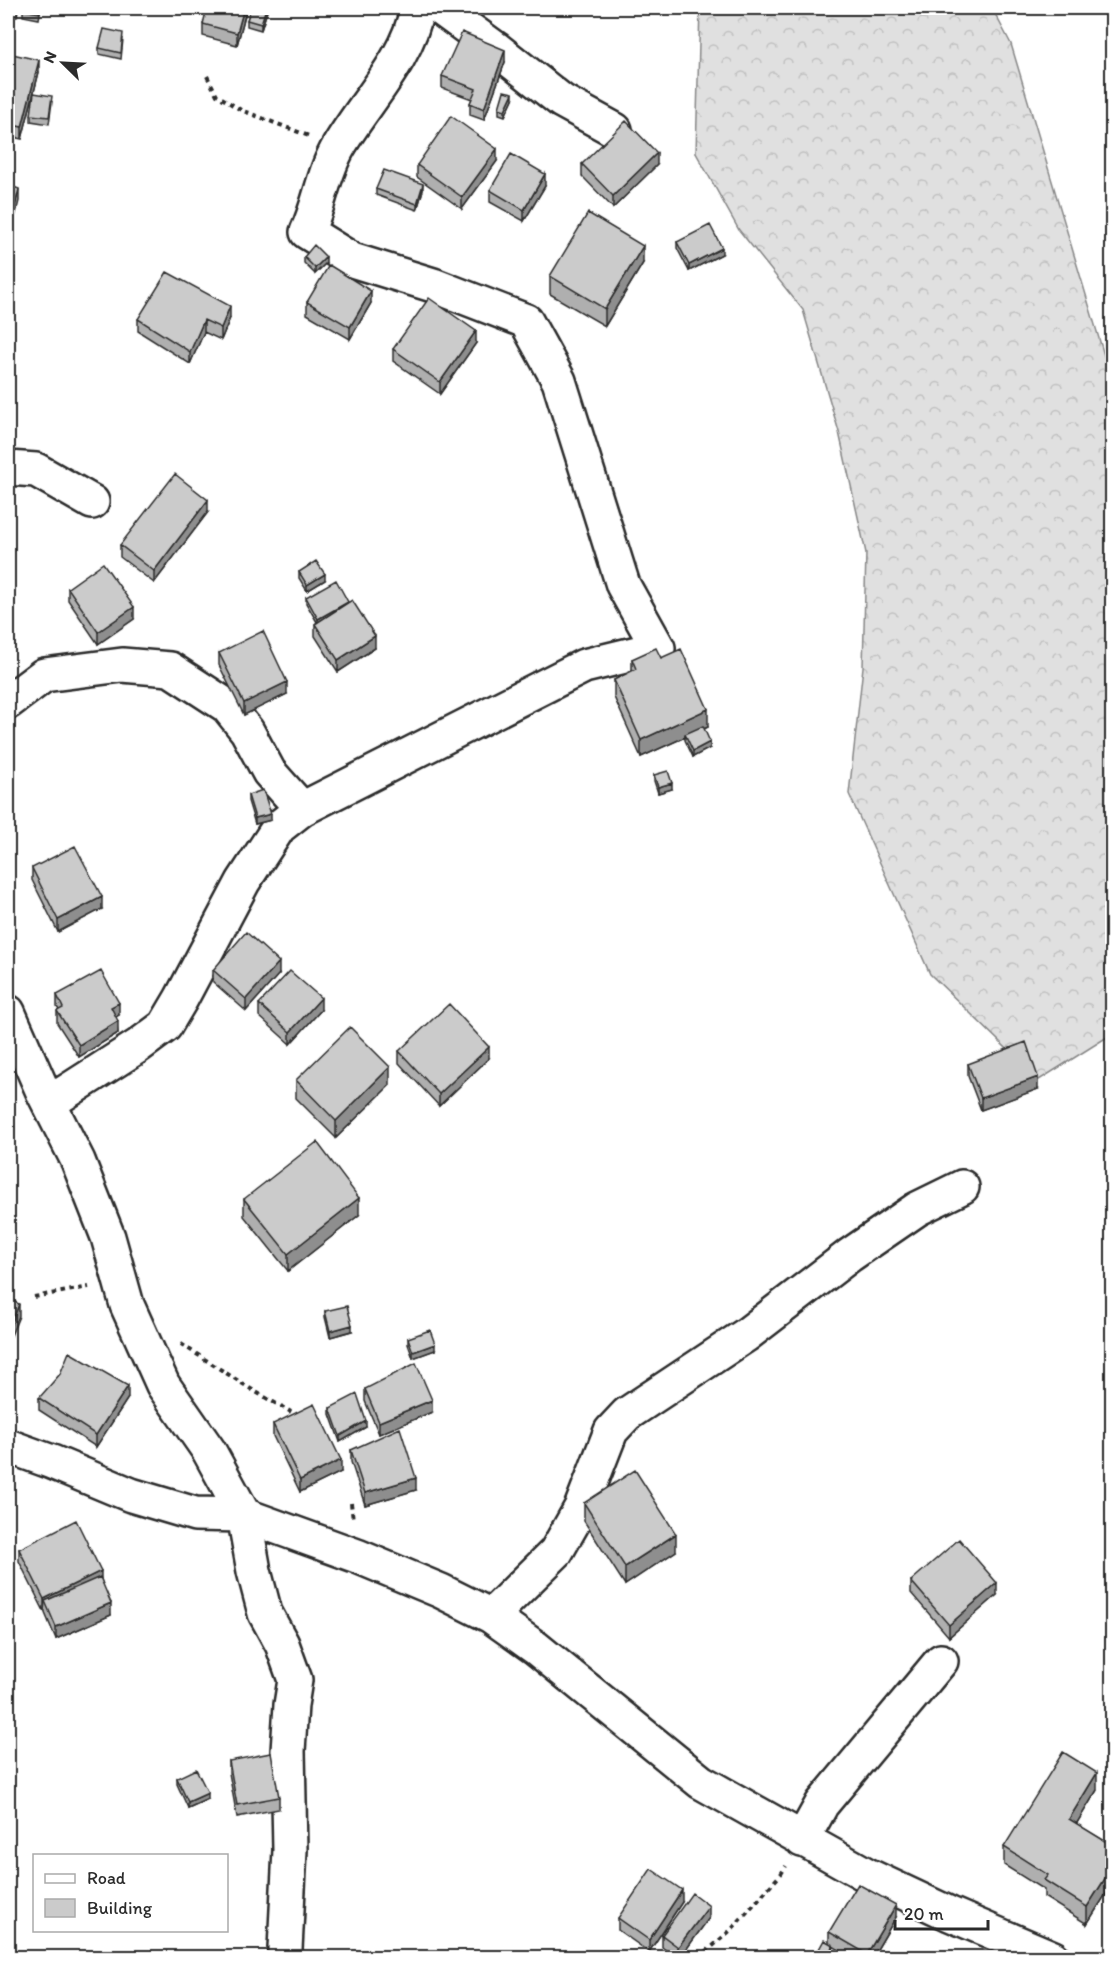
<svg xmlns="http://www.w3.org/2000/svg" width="1120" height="1965" font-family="Itim,sans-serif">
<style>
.forest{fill:url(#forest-crowns);stroke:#868686;stroke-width:1.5}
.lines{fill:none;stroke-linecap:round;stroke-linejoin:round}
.minor-casing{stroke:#2b2b2b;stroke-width:38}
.path{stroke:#2b2b2b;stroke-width:4;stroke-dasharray:4.5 4.5;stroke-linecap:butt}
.minor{stroke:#fff;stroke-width:33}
.wall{fill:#afafaf;stroke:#2b2b2b;stroke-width:1.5}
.shaded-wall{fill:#8e8e8e;stroke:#2b2b2b;stroke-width:1.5}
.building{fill:#cbcbcb;stroke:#2b2b2b;stroke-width:1.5}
</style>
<defs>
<pattern id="forest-crowns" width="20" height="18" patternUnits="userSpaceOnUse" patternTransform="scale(1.5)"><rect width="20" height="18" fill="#e0e0e0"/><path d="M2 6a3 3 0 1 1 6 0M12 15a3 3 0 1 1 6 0" fill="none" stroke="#c0c0c0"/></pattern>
</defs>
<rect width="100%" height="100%" fill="#fff"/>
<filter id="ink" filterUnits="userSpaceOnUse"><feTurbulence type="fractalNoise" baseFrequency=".0167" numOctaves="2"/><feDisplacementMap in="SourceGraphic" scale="12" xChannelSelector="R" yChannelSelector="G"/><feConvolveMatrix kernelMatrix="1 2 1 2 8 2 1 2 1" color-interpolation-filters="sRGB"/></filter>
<g filter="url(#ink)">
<path class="forest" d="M700,8H992L1011,44L1112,382V1034L1039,1080L930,974L849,794L863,667L866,553L839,432L803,310L739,230L696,153Z"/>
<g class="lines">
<g class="minor-casing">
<path id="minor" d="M440,8L495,48L562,101L615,130
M8,468L36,470L92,502
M8,702L44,675L122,665L170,669L227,706L247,731L269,772L302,809
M8,1012L44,1094L78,1161L108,1237L127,1305L163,1385L209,1451L244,1515L254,1571L265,1613L282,1644L295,1680L291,1705L288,1751L290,1850L285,1949L286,1958
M49,1103L138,1046L165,1026L181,999L243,882L279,827L302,809L584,666L658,648L623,585L559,381L526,321L433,285L352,260L307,232C320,204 323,173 339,146C364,103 409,58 417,8
M8,1446L52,1462L131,1495L195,1514L244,1515L357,1556L441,1591L491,1616L536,1648L701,1782L867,1875L950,1914L1053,1958
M491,1616L556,1552L581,1508L611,1431L627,1414L746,1335L850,1255L917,1209L962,1187
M802,1840L822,1804L941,1661"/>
</g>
<path class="path" d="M207,76L217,95L241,110L309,136
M8,918L15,916
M34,1297L89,1287
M181,1344L254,1391L291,1412
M351,1503L353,1520
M699,1958L731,1930L781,1874L786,1866"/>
<use href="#minor" class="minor"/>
</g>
<path class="wall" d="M8,8H18L17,17H8Z
M41,8L39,19L23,16V10Z
M245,8V15L237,45L203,36V24Z
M251,8H268L261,30L247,26V20Z
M563,8H575L573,13L563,9Z
M123,39L121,59L99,54V48Z
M8,53L39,72L22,139L8,136Z
M505,62L484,120L470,115V103L472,99L442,88V76Z
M513,99L505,116L499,114V108Z
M52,102L49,124L31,121V115Z
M497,161L462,209L417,177V165Z
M582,164L657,165L613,208L582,176Z
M545,186L524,221L490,202V190Z
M376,189L423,190L417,210L376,195Z
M677,242L722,254L689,271L677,248Z
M304,257L326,263L315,274L304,263Z
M643,263L605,326L550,294V276Z
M307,302L371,303L350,339L307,314Z
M230,318L221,340L204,332L190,364L138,331V319Z
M476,343L440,394L393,361V349Z
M208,512L154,583L120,557V545Z
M299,572L325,580L307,591L299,578Z
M68,588L134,619L98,644L68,600Z
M306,597L375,648L338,672L315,636V624L317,622L306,603Z
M219,653L287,694L244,715L219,665Z
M661,658L708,727L704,729L710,748L693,757L685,740V737L641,757L614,697V680L632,671V659Z
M654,775L672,789L658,793L654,781Z
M248,795L271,820L255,824L248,801Z
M32,868L102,909L58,932L32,880Z
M213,970L279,974L246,1011L213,982Z
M57,995L119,1015L116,1017L118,1033L79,1057L57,1023V1011L59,1010L57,1007Z
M259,1004L321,1010L290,1044L259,1016Z
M399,1051L489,1058L439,1106L399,1063Z
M968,1064L1038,1089L981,1110L968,1076Z
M296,1080L390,1085L336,1138L296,1098Z
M244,1199L359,1215L288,1271L244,1216Z
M325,1311L352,1331L330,1337L325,1317Z
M408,1338L435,1350L413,1358L408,1344Z
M365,1389L432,1412L379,1434L365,1401Z
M39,1398H128L96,1447L39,1410Z
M330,1408L366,1427L340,1442L330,1414Z
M273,1424L341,1472L300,1492L273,1436Z
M351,1450L416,1490L365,1505L351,1462Z
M584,1503L676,1551L625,1585L584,1521Z
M19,1549L101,1579L111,1615L56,1639L45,1613V1611H44L19,1561Z
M911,1581L997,1595L949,1637L911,1593Z
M229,1761L279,1797V1809L237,1817L229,1773Z
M177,1778L208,1799L188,1808L177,1784Z
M1097,1790L1076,1824L1113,1846V1883L1087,1924L1044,1897V1890L1004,1865V1847Z
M682,1902L649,1952L618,1930V1918Z
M896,1917L872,1958H853L833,1946V1951L830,1958L818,1957V1951L829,1943V1932Z
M709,1918L680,1958H676L662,1947V1935Z"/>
<path class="shaded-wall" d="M244,8H245V15L237,45V33Z
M266,8H268L261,30V24Z
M505,50V62L484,120V109Z
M39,60V72L22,139V127Z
M513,93V99L505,116V110Z
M497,149V161L462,209V197Z
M657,153V165L613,208V196Z
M545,174V186L524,221V210Z
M423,184V190L417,210V204Z
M19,189V201L8,246V234Z
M643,246V263L605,326V309Z
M722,248V254L689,271V265Z
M326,257V263L315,274V268Z
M371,291V303L350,339V327Z
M230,306V318L221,340V328Z
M204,320V332L190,364V352Z
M476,331V343L440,394V382Z
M208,500V512L154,583V571Z
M325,574V580L307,591V585Z
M348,602L318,625V619Z
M134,607V619L98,644V632Z
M375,636V648L338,672V660Z
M287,682V694L244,715V703Z
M708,709V727L686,737L685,734V737L641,757V740Z
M710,742V748L693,757V751Z
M672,783V789L658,793V787Z
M271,814V820L255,824V818Z
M102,897V909L58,932V920Z
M279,962V974L246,1011V999Z
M321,998V1010L290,1044V1032Z
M119,1003V1015L111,1019V1007Z
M118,1021V1033L79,1057V1045Z
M489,1047V1058L439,1106V1094Z
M390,1067V1085L336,1138V1121Z
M1038,1077V1089L981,1110V1098Z
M359,1198V1215L288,1271V1254Z
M19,1304V1316L8,1343V1331Z
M352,1325V1331L330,1337V1331Z
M435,1344V1350L413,1358V1352Z
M128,1386V1398L96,1447V1435Z
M432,1400V1412L379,1434V1422Z
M366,1421V1427L340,1442V1436Z
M341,1460V1472L300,1492V1480Z
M416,1478V1490L365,1505V1493Z
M676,1534V1551L625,1585V1567Z
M101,1571V1583L45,1601L44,1611V1599Z
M997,1583V1595L949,1637V1625Z
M111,1603V1615L56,1639V1627Z
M1097,1773V1790L1069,1836V1819Z
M208,1793V1799L188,1808V1802Z
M1113,1866V1883L1087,1924V1907Z
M682,1890V1902L649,1952V1940Z
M896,1905V1917L872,1958H867V1954Z
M709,1906V1918L680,1958H678V1947Z
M833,1945V1951L830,1958H827Z"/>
<path class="building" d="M24,8H40L39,13L23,10Z
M207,8H244L237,33L203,24Z
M251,8H266L261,24L247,20Z
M104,29L123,33L121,53L99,48Z
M462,32L505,50L484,109L470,103L476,89L442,76Z
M8,53L39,60L22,127L8,124Z
M504,91L513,93L505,110L499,108Z
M34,93L52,96L49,117L31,115Z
M451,116L497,149L462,197L417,165Z
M626,121L657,153L613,196L582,164Z
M511,154L545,174L524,210L490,190Z
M384,170L423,184L417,204L376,189Z
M8,185L19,189L8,234Z
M588,213L643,246L605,309L550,276Z
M710,225L722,248L689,265L677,242Z
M314,245L326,257L315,268L304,257Z
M329,265L371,291L350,327L307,302Z
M167,272L230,306L221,328L204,320L190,352L138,319Z
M429,298L476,331L440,382L393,349Z
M175,474L208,500L154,571L120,545Z
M316,561L325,574L307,585L299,572Z
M103,563L134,607L98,632L68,588Z
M336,580L348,602L318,619L306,597Z
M352,600L375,636L338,660L315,624Z
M263,631L287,682L244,703L219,653Z
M656,648L661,658L681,649L708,709L641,740L614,680L636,669L632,659Z
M703,726L710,742L693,751L685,734Z
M668,771L672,783L658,787L654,775Z
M263,790L271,814L255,818L248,795Z
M75,846L102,897L58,920L32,868Z
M246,932L279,962L246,999L213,970Z
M101,971L119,1003L111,1007L118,1021L79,1045L57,1011L63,1008L57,995Z
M290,971L321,998L290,1032L259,1004Z
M449,1004L489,1047L439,1094L399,1051Z
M350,1027L390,1067L336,1121L296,1080Z
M1026,1042L1038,1077L981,1098L968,1064Z
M317,1142L359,1198L288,1254L244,1199Z
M8,1298L19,1304L8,1331Z
M347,1306L352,1325L330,1331L325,1311Z
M430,1330L435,1344L413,1352L408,1338Z
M69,1352L128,1386L96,1435L39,1398L60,1374Z
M416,1363L432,1400L379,1422L365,1389Z
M357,1394L366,1421L340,1436L330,1408Z
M314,1404L341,1460L300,1480L273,1424Z
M400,1428L416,1478L365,1493L351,1450Z
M635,1470L676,1534L625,1567L584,1503Z
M76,1520L101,1571L44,1599L19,1549Z
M959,1539L997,1583L949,1625L911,1581Z
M100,1577L111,1603L56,1627L45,1601Z
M1063,1752L1097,1773L1069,1819L1113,1846V1866L1087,1907L1044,1880L1048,1875L1004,1847Z
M271,1753L279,1797L237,1805L229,1761Z
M196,1769L208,1793L188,1802L177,1778Z
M651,1869L682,1890L649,1940L618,1918Z
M858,1884L896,1905L867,1954L829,1932Z
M692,1893L709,1906L678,1947L662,1935Z
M824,1940L833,1945L827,1956L818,1951Z"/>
</g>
<rect width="1120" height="1965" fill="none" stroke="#fff" stroke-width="30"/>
<rect x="15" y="15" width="1090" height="1935" fill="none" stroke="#2b2b2b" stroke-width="2" filter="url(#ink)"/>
<rect x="33" y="1854" width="195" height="78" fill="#ffffff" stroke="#aaaaaa" stroke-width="1.5"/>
<rect x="45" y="1874" width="30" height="9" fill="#ffffff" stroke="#aaaaaa" stroke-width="1.5"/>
<text x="87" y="1884" font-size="18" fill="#2b2b2b">Road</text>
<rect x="45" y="1899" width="30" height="18" fill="#cbcbcb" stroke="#aaaaaa" stroke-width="1.5"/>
<text x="87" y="1914" font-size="18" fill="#2b2b2b">Building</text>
<g transform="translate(63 63) rotate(294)" stroke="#ffffff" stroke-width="4.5" paint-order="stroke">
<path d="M0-4.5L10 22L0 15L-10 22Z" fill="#2b2b2b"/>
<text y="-9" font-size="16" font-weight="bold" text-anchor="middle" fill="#2b2b2b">N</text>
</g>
<path d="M895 1920v9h93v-9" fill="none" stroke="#2b2b2b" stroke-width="3"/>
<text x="904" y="1920" font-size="18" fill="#2b2b2b" stroke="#ffffff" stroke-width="4.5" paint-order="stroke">20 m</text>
</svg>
